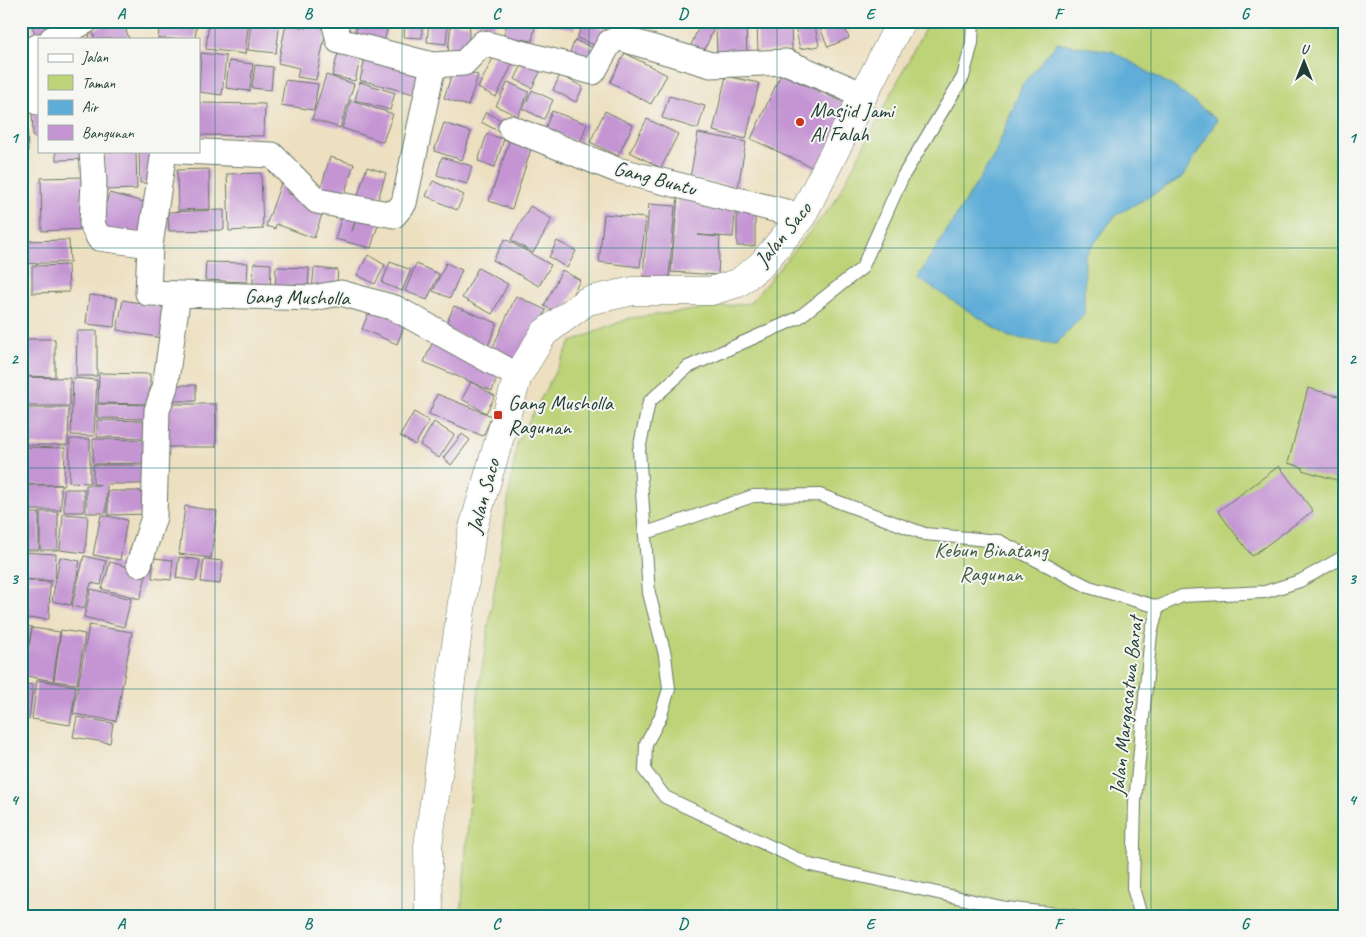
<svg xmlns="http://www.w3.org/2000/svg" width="1366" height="937" font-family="Caveat,sans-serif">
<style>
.green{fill:#bdd377;stroke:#6e8856}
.water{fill:#5eadd8;stroke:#3e7586}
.building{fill:#c494d3}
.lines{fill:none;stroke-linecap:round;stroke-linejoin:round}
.lane-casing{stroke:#677665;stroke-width:14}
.street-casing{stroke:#677665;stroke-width:27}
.secondary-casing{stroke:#677665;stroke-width:29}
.lane{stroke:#fff;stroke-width:12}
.street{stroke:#fff;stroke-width:25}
.secondary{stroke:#fff;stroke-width:28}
.grid{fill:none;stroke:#0f766e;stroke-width:1;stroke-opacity:0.55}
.poi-dot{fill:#c8321e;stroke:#f6f6f2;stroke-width:2}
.labels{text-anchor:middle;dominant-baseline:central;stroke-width:4;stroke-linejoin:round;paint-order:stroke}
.poi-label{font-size:21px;fill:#1f3d34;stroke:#f6f6f2;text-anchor:start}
.street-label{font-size:21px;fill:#1f3d34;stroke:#f6f6f2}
.park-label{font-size:21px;fill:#3f5b41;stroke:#f6f6f2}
.neatline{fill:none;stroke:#0f766e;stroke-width:2}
.grid-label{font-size:16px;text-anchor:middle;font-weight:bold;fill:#0f766e}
</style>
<rect width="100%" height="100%" fill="#f6f6f2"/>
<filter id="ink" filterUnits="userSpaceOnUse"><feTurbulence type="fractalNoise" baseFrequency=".02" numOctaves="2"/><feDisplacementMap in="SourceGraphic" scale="10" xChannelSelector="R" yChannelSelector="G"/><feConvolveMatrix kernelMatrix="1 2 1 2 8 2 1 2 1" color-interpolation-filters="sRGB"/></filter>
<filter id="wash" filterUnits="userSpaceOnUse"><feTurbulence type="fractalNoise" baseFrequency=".0096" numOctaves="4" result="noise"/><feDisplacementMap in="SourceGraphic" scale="20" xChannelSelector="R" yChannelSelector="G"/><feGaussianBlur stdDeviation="1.12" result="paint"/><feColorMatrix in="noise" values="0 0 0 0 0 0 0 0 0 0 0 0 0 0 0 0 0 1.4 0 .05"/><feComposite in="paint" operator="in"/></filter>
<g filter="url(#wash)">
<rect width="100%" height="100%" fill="#ede0c1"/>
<path class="green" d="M929,21H1345V916H461L478,694L517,443L571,342L630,318L750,303L834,203Z"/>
<path class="water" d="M1057,43L1112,51L1176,88L1217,120L1183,177L1115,216L1085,256L1084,314L1056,344L1009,337L917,278L995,154L1022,85Z"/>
<g id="blocks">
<path class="building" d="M30,21H59L37,37Z
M118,21H123L129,39H95L92,30Z
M160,21H197L195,39H158Z
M209,21H249L245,54L206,49Z
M251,21L280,22L276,53L248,50Z
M309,21H328L316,80L297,77L299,68L278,63L286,24L307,28Z
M358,21L389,23L383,45L354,37Z
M405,21H422V38L404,37Z
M429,21H448L446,44L427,42Z
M470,21H495L494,27Z
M507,21H536L532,41L504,36Z
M547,21H575L574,29L547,24Z
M584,21L613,32L606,50L577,38Z
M595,21H613L610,28Z
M701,21H717L703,54L690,48Z
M814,21L819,46L800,49L794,22Z
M817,21H842L849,38L828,47Z
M451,23L470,25L467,54L448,52Z
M791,23L792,50L758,51L757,24Z
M21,25L28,47L21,49Z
M746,25L747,56L717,57L716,26Z
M89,34L90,39H74Z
M575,40L600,51L591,72L566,61Z
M340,46L362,51L355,81L332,76Z
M367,50L426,65L418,95L360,80Z
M496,52L514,61L496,97L478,88Z
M201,53L226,56L222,95L199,92Z
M625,53L667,75L651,104L610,82Z
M525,59L542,68L532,88L515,79Z
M229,61L253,64L250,91L226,88Z
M255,65L273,67L271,90L252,88Z
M454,67L478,75L468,106L444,98Z
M781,74L850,105L820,171L751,139Z
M326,75L354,84L340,128L312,119Z
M560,75L583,87L576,102L553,90Z
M726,76L759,83L746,139L713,131Z
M285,80L318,84L314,110L281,105Z
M360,82L395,93L390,110L355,100Z
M508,82L529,92L518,116L496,106Z
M532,90L553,100L544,119L523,109Z
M669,96L705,106L698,129L662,118Z
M351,100L393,114L383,142L342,128Z
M199,103L265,104L264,136L199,135Z
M32,108H39V137H33Z
M21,109H27L28,160H21Z
M552,111L587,124L580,143L545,129Z
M605,111L633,125L618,156L590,142Z
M486,112L503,121L498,131L481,122Z
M647,119L678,134L661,168L630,152Z
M444,123L471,132L462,160L434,151Z
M698,133L746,142L738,187L690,178Z
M487,134L504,139L495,167L478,161Z
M511,136L533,143L512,209L489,201Z
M56,151H89V159L56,160Z
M104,151H136L137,189L106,190Z
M139,151H157L158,183H140Z
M330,157L354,164L343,198L320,191Z
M442,157L472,166L467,184L437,175Z
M367,167L386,173L376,206L356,201Z
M209,169L210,209L178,210L177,170Z
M261,173L263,229L229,231L227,174Z
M84,177L86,229L42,231L41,178Z
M433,181L464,195L457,210L426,196Z
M281,183L289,187L287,193L325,206L314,238L276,224L275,229L266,226Z
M21,193H25L24,226H21Z
M109,193L152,204L142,240L99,229Z
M678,195L736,200L733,237L698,235L720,237L718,275L671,272Z
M649,204L675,206L669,278L643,276Z
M530,206L552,219L533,253L511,240Z
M737,206H755V246H737Z
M224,210V230L169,231L168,212Z
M343,213L356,217L352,231L358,213L380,219L371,248L335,239Z
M604,214L646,218L640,267L599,262Z
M505,239L551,265L539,286L493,260Z
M69,240L70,262L21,264V241Z
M557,241L576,251L567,268L549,257Z
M368,255L385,265L375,284L357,275Z
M206,262L248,263L247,282L205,280Z
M390,262L411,270L402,291L382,283Z
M254,263L271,264L270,297L252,296Z
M446,263L462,270L450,298L433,291Z
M416,264L439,274L427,300L405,291Z
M68,265L69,292L32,293V266Z
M276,267L309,268L308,291L275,290Z
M314,268L338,270L336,293L312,291Z
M478,268L508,284L492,314L462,298Z
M562,270L580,280L562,315L544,306Z
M89,295L117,298L114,327L86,324Z
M516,296L546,310L520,364L491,351Z
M123,300L172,309L167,339L117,330Z
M372,305L407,319L397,344L362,329Z
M454,306L497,323L488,346L444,329Z
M77,331H97V376H76Z
M21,339H55V377L21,376Z
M434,339L501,368L492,391L424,362Z
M99,373L150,374V404L98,403Z
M21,377L70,378V406H21Z
M73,378L97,380L94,436L71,435Z
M471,382L495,396L486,413L462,399Z
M169,385H196V401H168Z
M1308,388L1345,398V461L1340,481L1302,470V467L1288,463Z
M437,394L492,416L483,436L429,414Z
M97,404L153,405V419L97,418Z
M165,404H216V447H165Z
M21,408H69L68,445H21Z
M414,412L429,421L415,445L400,436Z
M97,420L149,421V438L97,437Z
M434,422L454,435L439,458L420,445Z
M462,434L470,440L451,465L443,458Z
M70,439H90V483L69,482Z
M93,439L152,440L151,463L93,464Z
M21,447L65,448L64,485L21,484Z
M93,465H153L152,484H107L106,513H86V485H101L93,484Z
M1279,466L1313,511L1252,556L1218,511Z
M21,485H61V510H21Z
M64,489H84V512H64Z
M108,491H151V514L108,515Z
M185,506L217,511L211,558L179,554Z
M40,512H58V550H40Z
M21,513H39V550H21Z
M63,514L88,516L85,553L60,550Z
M101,515L127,520L120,560L93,555Z
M21,552L56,554L55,581L21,579Z
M84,556L106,561L101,585L91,583L84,609L72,606Z
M60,557L80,561L71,605L52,601Z
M179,557L200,560L196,581L176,578Z
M154,558L173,560L171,580L152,578Z
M204,559L223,561L220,584L201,582Z
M110,562L147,572L140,599L102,589Z
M21,581L50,582L49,619L21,618Z
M91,589L131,599L124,627L84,617Z
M21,625L32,627L29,645L32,628L60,632L53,681L21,675Z
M89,625L132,632L116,721L73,714Z
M61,630L85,634L77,684L54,681Z
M37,680L76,686L70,725L32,719Z
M21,683L33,685L29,720L21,719Z
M77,717L113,723L110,743L73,737Z
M1344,781H1345V799L1340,798Z"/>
</g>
</g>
<g filter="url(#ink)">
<use href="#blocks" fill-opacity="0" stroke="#677665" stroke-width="1"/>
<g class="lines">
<g class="lane-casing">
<path id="lane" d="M973,21L972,43L963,77L903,176L862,268L798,318L688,367L649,402L639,450L649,593L665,655L669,689L660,718L646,744L645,771L665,797L810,865L1006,908L1074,916
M646,533L753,496L820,495L925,534L999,541L1089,587L1158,607
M1141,916L1133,888L1135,802L1151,634L1158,607L1182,596L1265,592L1300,581L1345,556"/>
</g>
<g class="street-casing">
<path id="street" d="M334,21L339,41L433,65L464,63L483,43L593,72L610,42L620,38L711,65L786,62L864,95
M52,39L86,21
M37,102L26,52L39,46
M511,128L617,170L802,216
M92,151L94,181L92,224L99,238L150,245
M164,151L150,245L148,293L312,298L341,293L395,308L518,376
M180,151L272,155L317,201L394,215L404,203L433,65
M139,564L154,517L157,410L165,387L178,294"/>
</g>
<g class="secondary-casing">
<path id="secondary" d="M429,916L428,846L472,531L518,376L544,333L587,301L633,291H711L738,283L762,264L802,216L901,21"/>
</g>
<use href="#lane" class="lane"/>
<use href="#street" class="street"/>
<use href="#secondary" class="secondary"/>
</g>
</g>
<path class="grid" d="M215,21V916M402,21V916M589,21V916M777,21V916M964,21V916M1151,21V916M21,248H1345M21,468H1345M21,689H1345"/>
<g class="poi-dot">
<circle cx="800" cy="122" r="5"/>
<rect x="493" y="410" width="10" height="10" rx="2.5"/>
</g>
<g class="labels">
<g class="poi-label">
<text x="810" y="110">Masjid Jami<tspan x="810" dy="24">Al Falah</tspan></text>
<text x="508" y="403">Gang Musholla<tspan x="508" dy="24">Ragunan</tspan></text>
</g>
<g class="street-label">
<text transform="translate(655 178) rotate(15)">Gang Buntu</text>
<text transform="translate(783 234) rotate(-51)">Jalan Saco</text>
<text transform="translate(297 297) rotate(1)">Gang Musholla</text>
<text transform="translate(483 496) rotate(-75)">Jalan Saco</text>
<text transform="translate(1126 706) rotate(-84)">Jalan Margasatwa Barat</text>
</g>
<g class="park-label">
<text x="991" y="550">Kebun Binatang<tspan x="991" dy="24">Ragunan</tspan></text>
</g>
</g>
<rect width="1366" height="937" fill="none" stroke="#f6f6f2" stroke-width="55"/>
<rect x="38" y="38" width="162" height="115" fill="#f6f6f2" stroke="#a0aca6"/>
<rect x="48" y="54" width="25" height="8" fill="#ffffff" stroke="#a0aca6"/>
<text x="82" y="62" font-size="15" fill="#1f3d34">Jalan</text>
<rect x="48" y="75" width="25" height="15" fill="#bdd377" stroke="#a0aca6"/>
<text x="82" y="88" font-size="15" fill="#1f3d34">Taman</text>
<rect x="48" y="100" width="25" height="15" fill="#5eadd8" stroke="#a0aca6"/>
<text x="82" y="112" font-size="15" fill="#1f3d34">Air</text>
<rect x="48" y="125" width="25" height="15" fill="#c494d3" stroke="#a0aca6"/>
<text x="82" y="138" font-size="15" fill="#1f3d34">Bangunan</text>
<g transform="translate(1304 62)" stroke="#f6f6f2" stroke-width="4" paint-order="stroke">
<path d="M0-4L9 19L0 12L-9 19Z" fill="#1f3d34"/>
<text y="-8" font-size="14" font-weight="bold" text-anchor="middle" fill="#1f3d34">U</text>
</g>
<rect x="28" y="28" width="1310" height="882" class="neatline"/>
<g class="grid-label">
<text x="121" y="19">A</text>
<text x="308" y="19">B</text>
<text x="496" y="19">C</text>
<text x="683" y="19">D</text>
<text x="870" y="19">E</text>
<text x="1058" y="19">F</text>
<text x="1245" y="19">G</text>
<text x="14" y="143">1</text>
<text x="1352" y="143">1</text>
<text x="14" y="364">2</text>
<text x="1352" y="364">2</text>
<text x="14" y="584">3</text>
<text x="1352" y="584">3</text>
<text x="14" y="805">4</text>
<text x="1352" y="805">4</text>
<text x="121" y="929">A</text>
<text x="308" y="929">B</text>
<text x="496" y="929">C</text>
<text x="683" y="929">D</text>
<text x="870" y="929">E</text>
<text x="1058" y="929">F</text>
<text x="1245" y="929">G</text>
</g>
</svg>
